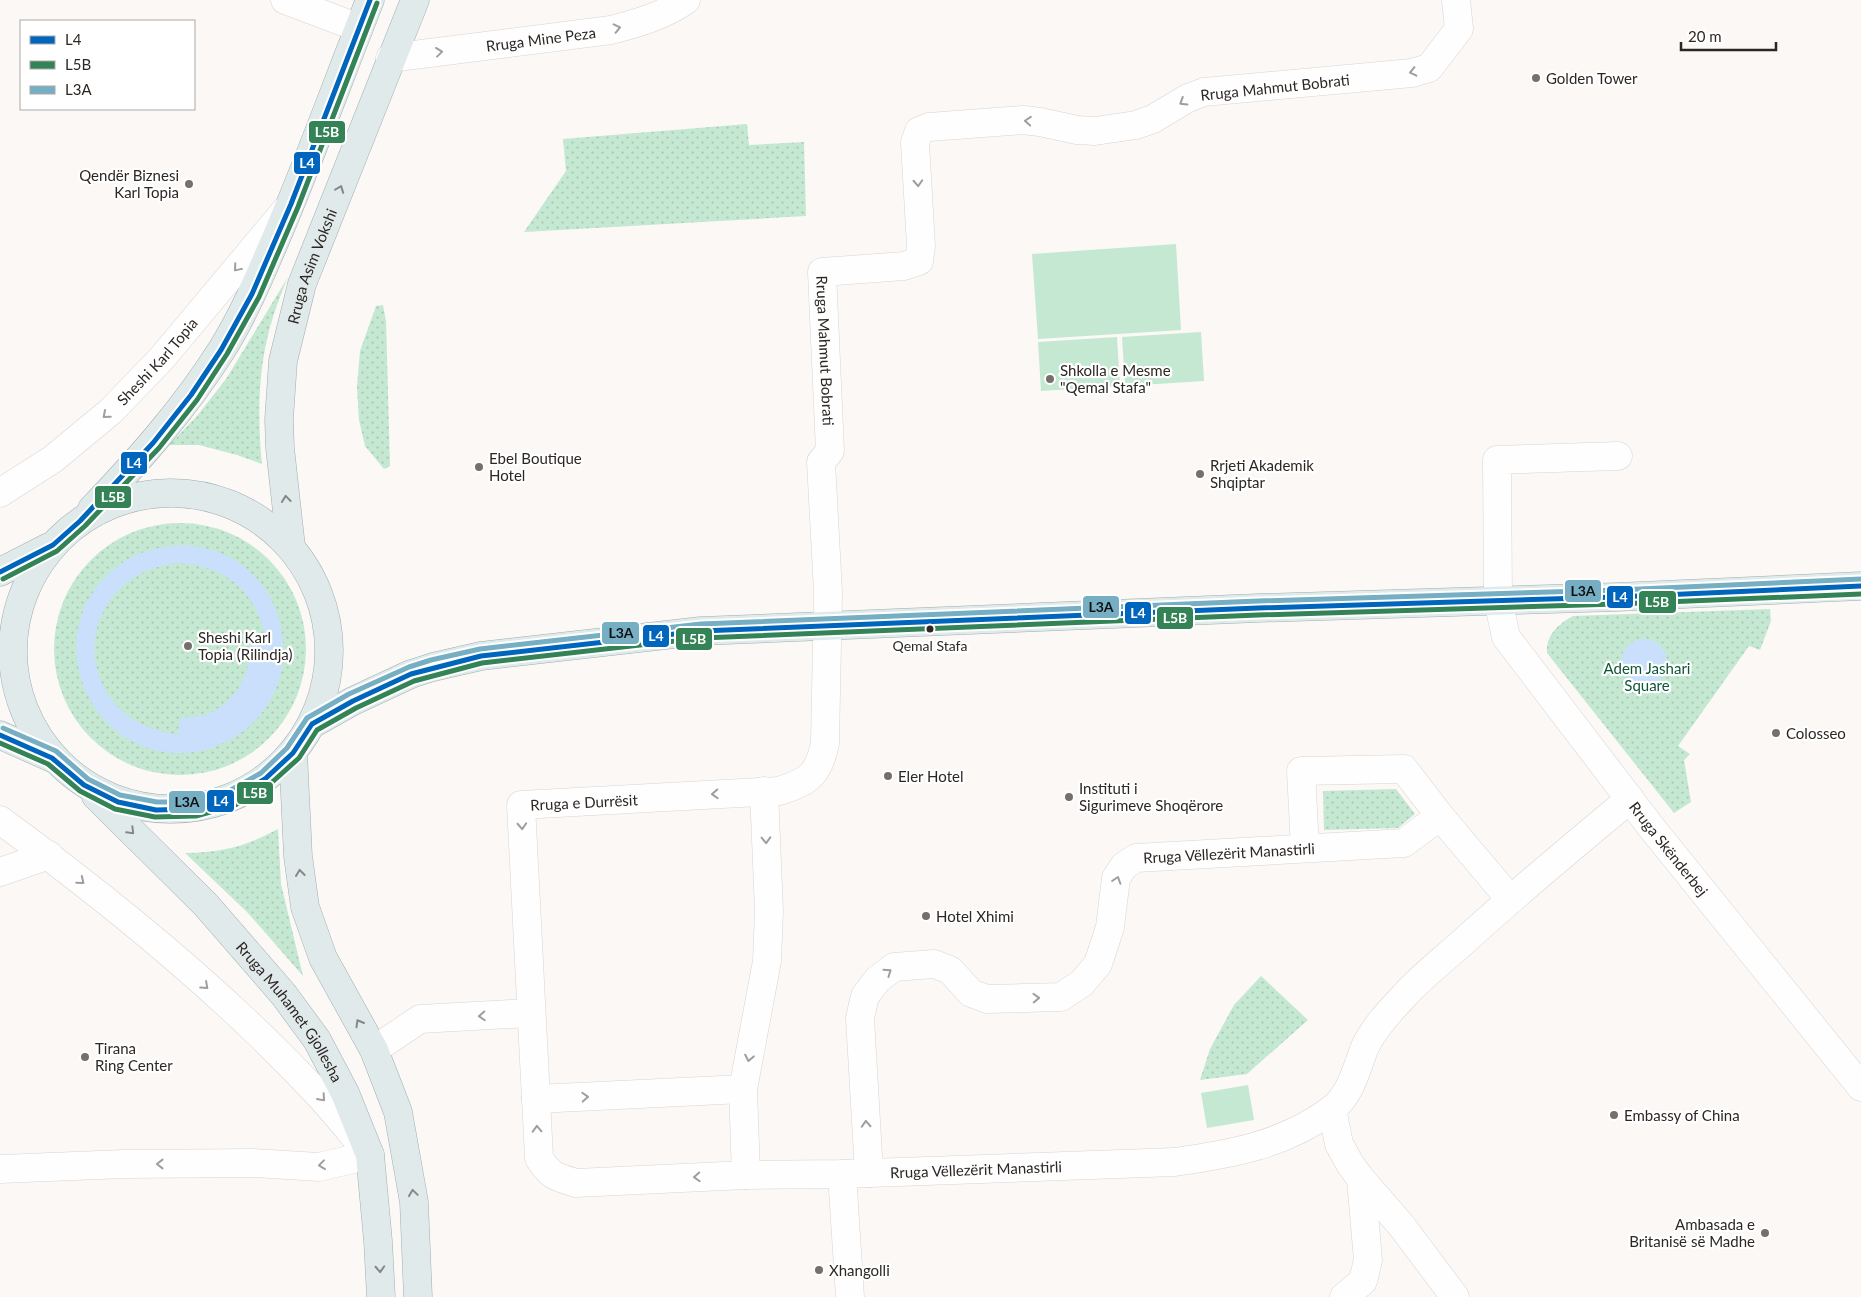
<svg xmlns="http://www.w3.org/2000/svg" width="1861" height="1297" font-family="Lato,sans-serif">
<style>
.grass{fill:url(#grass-dots)}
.pitch{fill:#c5e8d2}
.water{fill:#c9dffc;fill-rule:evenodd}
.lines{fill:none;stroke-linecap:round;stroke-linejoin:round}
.minor-casing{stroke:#d8d4d1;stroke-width:29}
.major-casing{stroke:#9fafb0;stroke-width:29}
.minor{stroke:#fefefe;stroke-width:28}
.major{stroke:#e0eaeb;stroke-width:28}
.bus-1-casing{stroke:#fff;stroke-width:9}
.bus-2-casing{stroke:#fff;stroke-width:9}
.bus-3-casing{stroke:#fff;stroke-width:9}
.bus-1{stroke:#0065bd;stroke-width:5}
.bus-2{stroke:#348356;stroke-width:5}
.bus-3{stroke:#76aec3;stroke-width:5}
.oneway{stroke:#a09d9c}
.oneway2{stroke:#868888}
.poi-dot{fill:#75706e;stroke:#fff;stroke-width:2}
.bus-dot{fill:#2d2724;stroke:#fff;stroke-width:2}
.labels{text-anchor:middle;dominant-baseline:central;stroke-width:4.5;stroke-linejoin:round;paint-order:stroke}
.bus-label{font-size:14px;fill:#2d2724;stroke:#fff}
.street-label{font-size:15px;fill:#2d2724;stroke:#fff}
.poi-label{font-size:15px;fill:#2d2724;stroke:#fff;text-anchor:start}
.park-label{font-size:15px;fill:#0e5636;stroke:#fff}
.line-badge{stroke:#fff;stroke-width:2}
.badge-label{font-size:14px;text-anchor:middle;font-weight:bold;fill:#fff}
.pale-badge-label{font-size:14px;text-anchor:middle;font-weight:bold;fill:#111}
</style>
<defs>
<pattern id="grass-dots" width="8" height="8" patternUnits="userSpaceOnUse" patternTransform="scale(1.25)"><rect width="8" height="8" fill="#c5e8d2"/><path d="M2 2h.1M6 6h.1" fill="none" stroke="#aac7b4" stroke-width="1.8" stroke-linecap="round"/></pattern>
</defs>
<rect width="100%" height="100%" fill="#fbf8f6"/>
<path class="grass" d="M747,124L749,145L804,142L806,216L524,232L566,171L563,139Z
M288,277C283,289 278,301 274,314C258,362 257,414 262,464L237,455L199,445H169L197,416L226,379Z
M383,305L386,321L390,466L384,469L365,446L359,420L357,387L360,351L376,306Z
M54 649a126 126 0 1 1 252 0a126 126 0 1 1-252 0Z
M1770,609L1771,621L1760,650L1749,646L1678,746L1690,754L1684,760L1691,802L1674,813L1547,653C1546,635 1558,624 1573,616Z
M1396,789L1415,814L1398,828L1324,830L1323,791Z
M278,829L281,884L303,976L248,913L185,853C222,852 245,847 278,829Z
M1261,976L1308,1020L1247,1074L1200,1080L1210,1049L1234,1005Z"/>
<path class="pitch" d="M1176,244L1181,330L1038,339L1032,254Z
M1201,332L1204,381L1125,386L1122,337Z
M1117,337L1120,386L1041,391L1038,342Z
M1248,1085L1254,1120L1207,1128L1201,1093Z"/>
<path class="water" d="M180,545C198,546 215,549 231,558C298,596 302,695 236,736C218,748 196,754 175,753C80,747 40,625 117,567C135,552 157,547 180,545ZM176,563C222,564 258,591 265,638L250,639C252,670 239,699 210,713C201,717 189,717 180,718L178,734C68,723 66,578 176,563Z
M1621 662a23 23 0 1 1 46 0a23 23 0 1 1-46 0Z"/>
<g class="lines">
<g class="minor-casing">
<g id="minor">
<path d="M285,0L359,28"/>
<path id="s1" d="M1456,0L1459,29L1429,68L1412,73L1204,92L1188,98L1153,119L1136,125L1095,131L1077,130L1040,122L1023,120L929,127L919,131L915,143L921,246L919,261L904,266L822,272L830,451L821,462L828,592L825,743C819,774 809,782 779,791L521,805L539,1158C550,1176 556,1177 576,1183L746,1175L842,1174L1175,1162C1231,1154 1284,1145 1331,1110C1351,1095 1356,1069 1365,1047C1374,1028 1389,1012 1404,996C1421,977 1443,960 1463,942C1517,893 1573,846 1630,799"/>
<path id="s2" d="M390,58L611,30C638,23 663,16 686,0"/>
<path id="s3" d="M1618,456L1497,460L1498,600L1506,637L1651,827L1861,1087"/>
<path id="s4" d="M0,493L53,459L111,411L162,358L285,211"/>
<path d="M0,820C111,901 224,993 318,1094C336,1113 353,1135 370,1155L319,1167L253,1163L124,1164L0,1169"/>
<path d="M1305,848L1301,771L1404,769L1440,816"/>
<path d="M0,872L49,855"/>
<path d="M374,1050L420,1019L530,1013"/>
<path d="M536,1099L743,1089"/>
<path d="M1332,1109L1339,1144L1350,1164L1361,1179L1401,1225L1455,1297"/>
<path id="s5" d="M869,1173L860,1018L865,996L878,979L894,967L934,964L950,970L971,993L987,999L1061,997L1082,983L1098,964L1110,927L1116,878L1124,866L1136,858L1404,843L1440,816L1510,899"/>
<path d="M842,1174L850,1297"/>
<path d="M746,1175L743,1089L767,961L769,911L764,791"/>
<path d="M1344,1297L1363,1281L1368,1260L1361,1179"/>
</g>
</g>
<g class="major-casing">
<g id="major">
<circle cx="171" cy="651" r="158"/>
<path d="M92,509C139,460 184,409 221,351C245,313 262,271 280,229C312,153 340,76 370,0"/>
<path id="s6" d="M291,547L280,448L279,419L283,361L302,284L415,0"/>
<path d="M0,572L49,547"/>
<path d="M312,724L353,701L411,674L433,667L481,656L701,631L1258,608L1617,597L1861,586"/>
<path d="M0,735L52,758"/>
<path d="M293,753L298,856L305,907L323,958L374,1050L398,1112L414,1202L418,1297"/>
<path id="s7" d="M96,796L206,905L284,995L317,1040L345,1093L370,1155L378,1241L381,1297"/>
</g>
</g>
<use href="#minor" class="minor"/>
<use href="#major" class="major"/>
<g class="bus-1-casing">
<path id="bus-1" d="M0,572L53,545L80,521L153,443L191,395L221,350L252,294L291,204L370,0
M0,735L52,758L84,785L118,802L156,810L195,809L232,798L265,779L293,753L312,724L353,701L411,674L481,656L701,631L1258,608L1617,597L1861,586"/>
</g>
<g class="bus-2-casing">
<path id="bus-2" d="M3,579L57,551L85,526L159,448L197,400L227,354L259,297L298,207L377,3
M0,743L48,764L80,791L115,809L155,817L196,816L235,805L269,785L299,758L317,730L356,708L414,681L482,663L702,638L1258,615L1617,604L1861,594"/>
</g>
<g class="bus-3-casing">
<path id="bus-3" d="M3,728L56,751L88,779L120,795L157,802H194L229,791L261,773L287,748L307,718L349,694L409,667L431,660L480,649L701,624L1258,601L1617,590L1861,579"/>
</g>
<use href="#bus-1" class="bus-1"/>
<use href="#bus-2" class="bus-2"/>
<use href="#bus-3" class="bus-3"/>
</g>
<defs><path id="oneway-chevron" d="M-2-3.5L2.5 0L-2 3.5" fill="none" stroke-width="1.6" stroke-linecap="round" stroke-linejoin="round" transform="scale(1.25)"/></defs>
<g class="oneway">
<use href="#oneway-chevron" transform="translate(617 28) rotate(-13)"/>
<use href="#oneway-chevron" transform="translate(439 52) rotate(-7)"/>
<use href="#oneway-chevron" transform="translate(1413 72) rotate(167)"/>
<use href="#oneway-chevron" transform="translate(1183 102) rotate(148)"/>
<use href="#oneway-chevron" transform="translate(1028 121) rotate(-176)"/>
<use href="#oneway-chevron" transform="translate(918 183) rotate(87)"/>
<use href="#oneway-chevron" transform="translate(237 268) rotate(130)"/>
<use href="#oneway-chevron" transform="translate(106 415) rotate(139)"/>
<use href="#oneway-chevron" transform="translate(715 794) rotate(177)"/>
<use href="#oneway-chevron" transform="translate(522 826) rotate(87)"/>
<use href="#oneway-chevron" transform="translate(766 840) rotate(88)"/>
<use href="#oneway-chevron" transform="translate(1117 880) rotate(-72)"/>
<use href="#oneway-chevron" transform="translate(81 881) rotate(39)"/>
<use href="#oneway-chevron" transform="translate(888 972) rotate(-35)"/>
<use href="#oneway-chevron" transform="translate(205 986) rotate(42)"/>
<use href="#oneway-chevron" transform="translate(1036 998) rotate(-2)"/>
<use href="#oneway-chevron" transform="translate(482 1016) rotate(177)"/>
<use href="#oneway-chevron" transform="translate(749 1058) rotate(101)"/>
<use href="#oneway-chevron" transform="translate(585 1097) rotate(-3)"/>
<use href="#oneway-chevron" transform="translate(322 1098) rotate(49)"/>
<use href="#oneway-chevron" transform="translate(866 1124) rotate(-93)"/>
<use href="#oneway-chevron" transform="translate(537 1129) rotate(-92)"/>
<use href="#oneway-chevron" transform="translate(160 1164) rotate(180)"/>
<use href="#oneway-chevron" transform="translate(322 1165) rotate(173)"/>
<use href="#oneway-chevron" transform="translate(697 1177) rotate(177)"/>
</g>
<g class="oneway2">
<use href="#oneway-chevron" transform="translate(340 189) rotate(-69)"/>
<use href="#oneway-chevron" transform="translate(286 499) rotate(-96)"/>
<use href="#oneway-chevron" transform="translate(131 831) rotate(45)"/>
<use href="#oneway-chevron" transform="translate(300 873) rotate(-97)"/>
<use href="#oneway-chevron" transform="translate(359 1023) rotate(-120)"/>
<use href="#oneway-chevron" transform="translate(413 1193) rotate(-98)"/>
<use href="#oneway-chevron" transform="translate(380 1269) rotate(87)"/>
</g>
<g class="poi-dot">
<circle cx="1536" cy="78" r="5"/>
<circle cx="189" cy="184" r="5"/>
<circle cx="1050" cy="379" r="5"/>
<circle cx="479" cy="467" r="5"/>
<circle cx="1200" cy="474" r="5"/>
<circle cx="188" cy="646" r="5"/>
<circle cx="1776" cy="733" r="5"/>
<circle cx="888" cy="776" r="5"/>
<circle cx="1069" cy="797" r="5"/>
<circle cx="926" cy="916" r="5"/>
<circle cx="85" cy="1057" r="5"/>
<circle cx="1614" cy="1115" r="5"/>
<circle cx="1765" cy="1233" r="5"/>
<circle cx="819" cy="1270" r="5"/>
</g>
<circle class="bus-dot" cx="930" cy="629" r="4.5"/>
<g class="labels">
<g class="bus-label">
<text x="930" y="645">Qemal Stafa</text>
</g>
<g class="street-label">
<text stroke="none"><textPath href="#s2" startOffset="152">Rruga Mine Peza</textPath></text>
<text transform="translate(1275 87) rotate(-6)">Rruga Mahmut Bobrati</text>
<text stroke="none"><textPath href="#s6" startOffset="286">Rruga Asim Vokshi</textPath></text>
<text stroke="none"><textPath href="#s1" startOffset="908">Rruga Mahmut Bobrati</textPath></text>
<text stroke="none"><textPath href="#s4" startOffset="206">Sheshi Karl Topia</textPath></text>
<text transform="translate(584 802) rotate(-3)">Rruga e Durrësit</text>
<text stroke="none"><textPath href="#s3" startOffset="566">Rruga Skënderbej</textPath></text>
<text stroke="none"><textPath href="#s5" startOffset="659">Rruga Vëllezërit Manastirli</textPath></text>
<text stroke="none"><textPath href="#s7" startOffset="291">Rruga Muhamet Gjollesha</textPath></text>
<text stroke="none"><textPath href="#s1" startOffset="2434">Rruga Vëllezërit Manastirli</textPath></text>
</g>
<g class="poi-label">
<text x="1546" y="78">Golden Tower</text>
<text x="179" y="175" text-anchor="end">Qendër Biznesi<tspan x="179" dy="17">Karl Topia</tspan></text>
<text x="1060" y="370">Shkolla e Mesme<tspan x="1060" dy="17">"Qemal Stafa"</tspan></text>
<text x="489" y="458">Ebel Boutique<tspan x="489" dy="17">Hotel</tspan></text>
<text x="1210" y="465">Rrjeti Akademik<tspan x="1210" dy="17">Shqiptar</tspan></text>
<text x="198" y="637">Sheshi Karl<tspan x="198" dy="17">Topia (Rilindja)</tspan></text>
<text x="1786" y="733">Colosseo</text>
<text x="898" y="776">Eler Hotel</text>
<text x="1079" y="788">Instituti i<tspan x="1079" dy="17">Sigurimeve Shoqërore</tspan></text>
<text x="936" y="916">Hotel Xhimi</text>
<text x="95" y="1048">Tirana<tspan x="95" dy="17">Ring Center</tspan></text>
<text x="1624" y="1115">Embassy of China</text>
<text x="1755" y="1224" text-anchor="end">Ambasada e<tspan x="1755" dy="17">Britanisë së Madhe</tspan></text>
<text x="829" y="1270">Xhangolli</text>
</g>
<g class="park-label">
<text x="1647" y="668">Adem Jashari<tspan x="1647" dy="17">Square</tspan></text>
</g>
</g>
<g class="line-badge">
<rect x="308" y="120" width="38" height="24" rx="5" fill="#348356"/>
<rect x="293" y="151" width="28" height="24" rx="5" fill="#0065bd"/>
<rect x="120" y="451" width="28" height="24" rx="5" fill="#0065bd"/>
<rect x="94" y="485" width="38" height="24" rx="5" fill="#348356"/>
<rect x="1564" y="579" width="38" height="24" rx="5" fill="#76aec3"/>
<rect x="1606" y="585" width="28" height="24" rx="5" fill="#0065bd"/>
<rect x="1638" y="590" width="39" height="24" rx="5" fill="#348356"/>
<rect x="1082" y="595" width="38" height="24" rx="5" fill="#76aec3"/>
<rect x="1124" y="601" width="28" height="24" rx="5" fill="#0065bd"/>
<rect x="1156" y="606" width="38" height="24" rx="5" fill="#348356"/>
<rect x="601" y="621" width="39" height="24" rx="5" fill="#76aec3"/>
<rect x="642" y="624" width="28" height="24" rx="5" fill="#0065bd"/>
<rect x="675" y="627" width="38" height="24" rx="5" fill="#348356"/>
<rect x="236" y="781" width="38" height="24" rx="5" fill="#348356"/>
<rect x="206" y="789" width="29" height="24" rx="5" fill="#0065bd"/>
<rect x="168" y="790" width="38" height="24" rx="5" fill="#76aec3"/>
</g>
<g class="badge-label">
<text x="327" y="137">L5B</text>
<text x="307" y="168">L4</text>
<text x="134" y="468">L4</text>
<text x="113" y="502">L5B</text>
<text x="1620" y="602">L4</text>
<text x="1657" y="607">L5B</text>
<text x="1138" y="618">L4</text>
<text x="1175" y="623">L5B</text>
<text x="656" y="641">L4</text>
<text x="694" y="644">L5B</text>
<text x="255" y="798">L5B</text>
<text x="221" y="806">L4</text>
</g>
<g class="pale-badge-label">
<text x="1583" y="596">L3A</text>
<text x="1101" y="612">L3A</text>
<text x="621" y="638">L3A</text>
<text x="187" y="807">L3A</text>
</g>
<rect x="20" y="20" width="175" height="90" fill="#ffffff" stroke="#aba9a7"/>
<rect x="30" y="36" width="25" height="8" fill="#0065bd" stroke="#aba9a7"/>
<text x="65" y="45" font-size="15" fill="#2d2724">L4</text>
<rect x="30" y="61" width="25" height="8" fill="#348356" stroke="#aba9a7"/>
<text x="65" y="70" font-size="15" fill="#2d2724">L5B</text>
<rect x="30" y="86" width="25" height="8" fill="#76aec3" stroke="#aba9a7"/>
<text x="65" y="95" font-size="15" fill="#2d2724">L3A</text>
<path d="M1681 42v8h95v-8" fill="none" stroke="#2d2724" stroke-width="2.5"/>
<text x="1688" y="42" font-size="15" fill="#2d2724" stroke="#ffffff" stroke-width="4" paint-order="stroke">20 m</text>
</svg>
